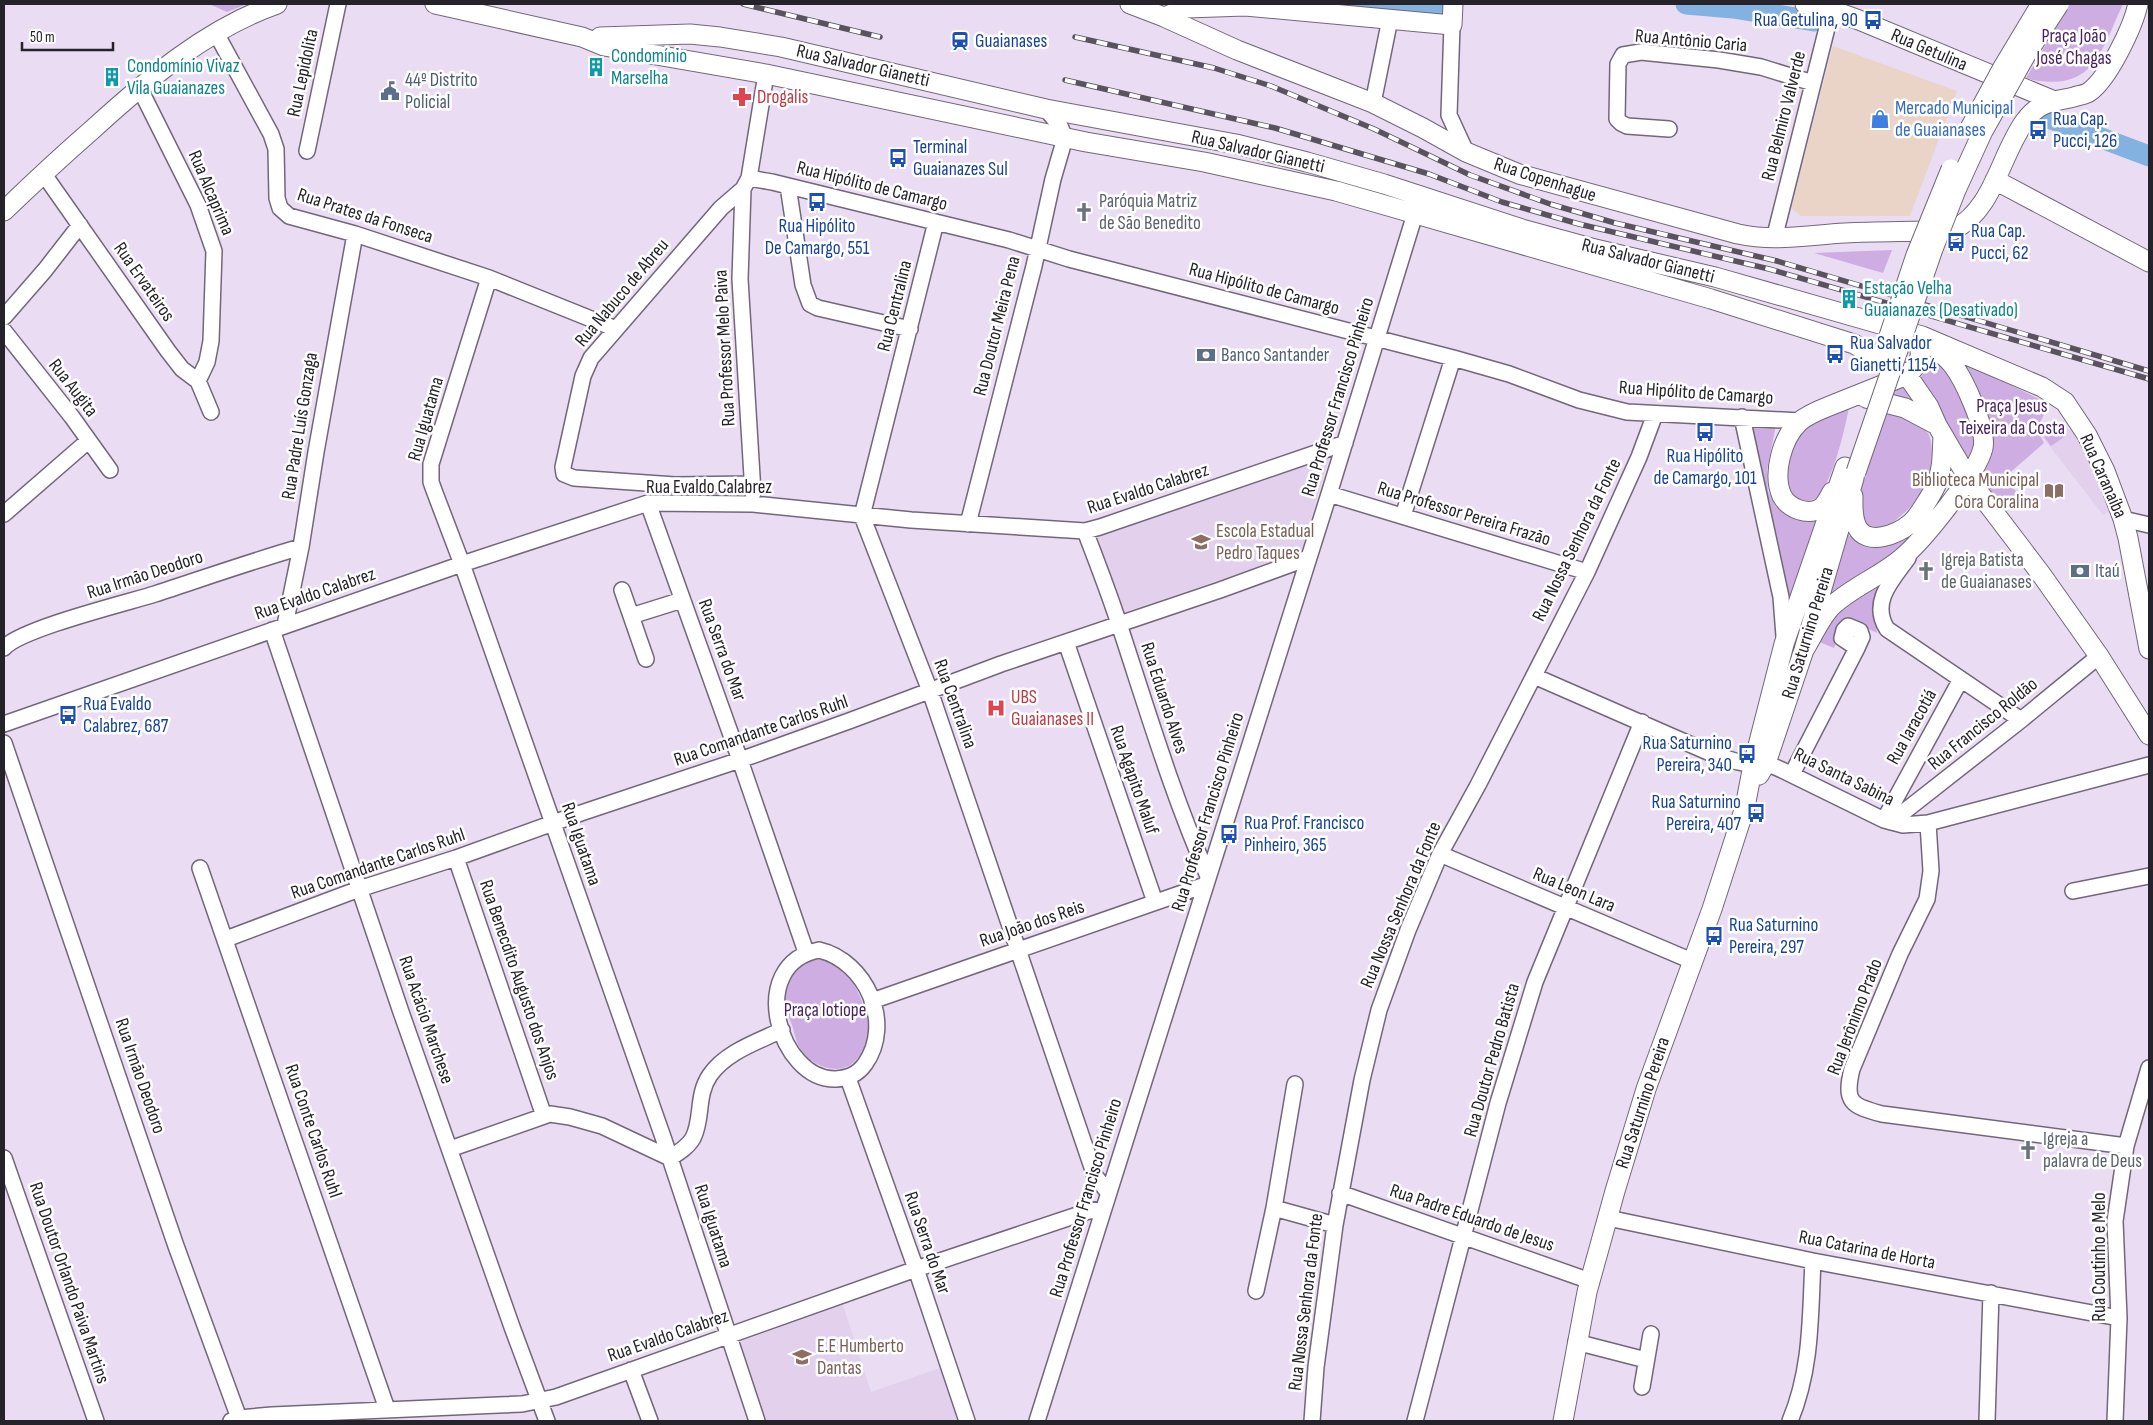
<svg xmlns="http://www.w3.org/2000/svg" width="2153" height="1425" font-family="'Sofia Sans Condensed',sans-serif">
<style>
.commercial{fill:#e9d4c7}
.built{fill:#e2d0ed}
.green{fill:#cdade2}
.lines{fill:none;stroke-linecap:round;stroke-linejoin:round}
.river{stroke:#84b2e0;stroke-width:21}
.minor-casing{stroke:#72677a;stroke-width:18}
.major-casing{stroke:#72677a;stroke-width:21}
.minor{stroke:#fff;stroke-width:15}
.major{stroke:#fff;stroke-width:19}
.rail-casing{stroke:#5a535f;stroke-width:5.5}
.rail{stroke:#fff;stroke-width:4;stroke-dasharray:11;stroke-linecap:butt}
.major-bridge-casing{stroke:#72677a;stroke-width:21;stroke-linecap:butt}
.major-bridge{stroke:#fff;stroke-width:19}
.labels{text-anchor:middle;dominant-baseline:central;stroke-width:5;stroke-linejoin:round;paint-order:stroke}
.transit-label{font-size:19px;fill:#164399;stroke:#fff;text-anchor:start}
.park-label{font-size:19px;fill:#481e5d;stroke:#fff}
.street-label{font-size:19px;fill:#26222a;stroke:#fff}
.culture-label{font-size:19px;fill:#0d838f;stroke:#fff;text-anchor:start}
.service-label{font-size:19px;fill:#4e5e75;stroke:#fff;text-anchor:start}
.health-label{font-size:19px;fill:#be3a42;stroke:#fff;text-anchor:start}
.shop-label{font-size:19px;fill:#366cbe;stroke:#fff;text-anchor:start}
.worship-label{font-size:19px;fill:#5b616d;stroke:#fff;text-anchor:start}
.education-label{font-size:19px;fill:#785e54;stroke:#fff;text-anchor:start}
</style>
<rect width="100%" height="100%" fill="#eaddf3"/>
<path class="commercial" d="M1833,46L1957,91L1910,216H1801L1791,208Z"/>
<path class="built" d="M2054,422L2074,432L2099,479L2112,510L2103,515L2041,435Z
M1330,455L1301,552L1123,613L1096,533Z
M843,1305L871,1392L943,1367L961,1421H766L741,1347L742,1341Z"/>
<path class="green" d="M209,4H247L227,12Z
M2070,4H2123C2100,53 2094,93 2028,79L2026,78Z
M1892,250L1883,273L1814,253Z
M1932,352L1942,360L1974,422L1977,437L1968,465L1920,379L1930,363Z
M1957,358L2049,404L2037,429L2044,443L2006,476L2020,498L2000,511L1976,482L1984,465Z
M1895,384L1905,388L1924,414L1890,396Z
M1888,407C1902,413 1917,420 1927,432C1931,436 1932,448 1932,454C1930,491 1913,508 1884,529L1867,525L1858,516C1859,475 1873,445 1888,407Z
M1847,408H1849C1845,427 1831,494 1812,500C1804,503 1797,499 1790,496C1788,487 1784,477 1785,469C1787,431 1818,420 1847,408Z
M1748,424L1776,425L1767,470L1768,491L1776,507L1793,516H1818L1789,613Z
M2060,426L2067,435L2051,446L2044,437Z
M1844,532C1872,551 1880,549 1911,538L1895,554L1820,612Z
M1878,586L1874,612L1877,633L1848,619L1843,622L1834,648L1817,641L1838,612L1856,598Z
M817,959C824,960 833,960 839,965C855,977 873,1021 868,1041C866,1048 861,1054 856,1060C841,1077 815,1067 803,1053C797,1046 795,1036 793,1028C790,1019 784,1008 783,999C782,979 798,963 817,959Z"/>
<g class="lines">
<path class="river" d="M1353,4L1438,13L1452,4
M1686,4L1733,8L1814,21
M2051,119L2149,156"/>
<g class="minor-casing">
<path id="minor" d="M1452,25L1449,115L1466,152
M216,33L271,134L276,149L277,198L280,208L289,216L355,234L489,278L616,329
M139,87L198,205L214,251L211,341L207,362L198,381
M1373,103L1390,19
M1669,129L1627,126L1621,123L1617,119L1618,64L1623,55L1641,52L1719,60L1761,67L1813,83
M307,151L338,4
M43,173L168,351L182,369L198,381L211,412
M749,178L772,182L1009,240L1069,259L1453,358L1509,374L1579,400L1627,412L1800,421
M788,186L803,285L810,304L818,308L910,329
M743,189L740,279L753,493
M936,222L862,516L930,691L1095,1176L1108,1192
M1774,239L1833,4
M489,278L431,464V482L435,493L462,564L664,1140L757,1421
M4,317L45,270L80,225
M4,331L72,417L110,470
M1742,417L1781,597L1784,636
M753,484L675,485L574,478L564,474L563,467L583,376L591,358L721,208L743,189L749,178L766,74
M1329,494L1587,572
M648,503L740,760L806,952
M4,514L88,441
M1403,516L1453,358
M2123,519L2149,525
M968,524L1034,266L1053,179L1065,138L1060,126L1046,109
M1085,531C1097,562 1109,593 1119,624C1147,709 1172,794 1208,876
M1908,558C1892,580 1870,602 1887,629L2021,720
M622,590L646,659
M631,616L682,600
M285,625L301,547L316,452L355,234
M272,630L401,1012L512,1327L547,1421
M1066,642L1155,902
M4,648C20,629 126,603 155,594C204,578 252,561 301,547
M1534,676L1710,753L1738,762L1753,765L1766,763L1782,770L1884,820L1903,825L1928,823L2149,765
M4,724L462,564L648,503L753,504L911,520L1085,531L1100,527L1345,443
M4,743L176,1246L240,1421
M1792,774L1857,648L1862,637L1860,631L1848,626L1844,630L1842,638L1857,648
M1884,820L1961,679
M1891,822L2021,720L2099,656
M1928,823L1931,871L1927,899L1900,954L1852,1069C1844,1102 1851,1106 1882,1114L2126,1146
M1440,854L1692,961
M456,858L544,1116
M200,868L387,1409
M2073,891L2149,876
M226,939L359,889L456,858L581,813L740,760L849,721L1001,664L1220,590L1308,558
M819,950C866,961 894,1023 865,1064C857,1075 848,1078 836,1079C779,1081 745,964 819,950Z
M872,1001L1205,885
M848,1078L916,1269L967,1421
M450,1149L550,1114L570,1117L602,1126L670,1158C678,1153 688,1147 693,1138C703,1119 696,1095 710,1075C726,1052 757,1042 782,1030
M4,1158L96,1421
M1340,1193L1590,1281
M1274,1208L1335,1225
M1608,1218L1813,1261L2119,1318
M1256,1291L1274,1208L1295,1084
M1576,1342L1646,1360
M631,1370L650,1421
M1642,1387L1651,1334
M231,1421L239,1418L272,1415L522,1404L556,1397L916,1269L1089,1211L1103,1209
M1037,1421L1329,494L1415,214
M1312,1421L1316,1367L1335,1225L1362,1080L1379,1010L1408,930L1440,854L1478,785L1587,572L1639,457L1655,414
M1415,1421L1498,1103L1535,982L1642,722
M1790,1421C1812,1368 1810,1317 1813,1261
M1987,1421L1991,1293
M2115,1421L2119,1318L2115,1221L2126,1146L2149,1068"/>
</g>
<g class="major-casing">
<path id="major" d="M435,4L582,37L604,46L766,74L1086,142L1204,162L1336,191L1711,299L1854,344L1907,375L1929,407L1937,425L1968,478L2041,574L2099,656L2149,735
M1130,4L1164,17L1237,50L1373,103L1423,128L1466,152L1519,174L1738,234C1775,242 1808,235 1845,233C1881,231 1917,232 1953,230C1994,210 2000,155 2025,121C2040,101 2052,102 2074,97C2079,95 2085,95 2089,92C2108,79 2133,27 2138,4
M1805,4L1831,10L1859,20L2052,100
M1164,17L1187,8L1245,6L1452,25L1453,4
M600,37L690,34L720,37L781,47L1046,109L1236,144L1307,162L1384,184L1525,230L1591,248L1715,277L1922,336L2042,387L2065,402L2087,435L2105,471L2123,519L2128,538L2149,649
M1995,180L2149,262
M4,211C33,183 62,156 93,129C148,79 206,29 277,4
M1866,398L1905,408L1937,425
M1832,492C1829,498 1826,504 1821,508C1808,516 1789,509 1782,496C1772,474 1782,438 1799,422C1809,413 1825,408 1837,403C1860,394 1884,384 1907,375C1923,361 1924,352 1913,334
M1853,496C1853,507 1852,517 1857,527C1867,547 1898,534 1911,523C1918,517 1932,494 1936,485C1943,469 1942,453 1943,436
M1804,650C1813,636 1821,616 1833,605C1854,586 1881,576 1902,558C1923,540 1977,474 1983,448C1987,429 1964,379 1952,364C1946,357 1939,351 1932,345
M1759,775L1766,763L1804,650L1854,478
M1563,1421L1587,1292L1615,1191L1646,1089L1712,909L1745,807L1753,765L1784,644L1845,467"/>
</g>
<use href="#minor" class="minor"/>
<use href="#major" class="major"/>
<g class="rail-casing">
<path id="rail" d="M743,4L880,37
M1075,37L1214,68L1271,86L1374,129L1470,175L1550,204L1615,223L1777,261L2149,371
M1065,80L1275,128L1429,174L1502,202L1579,224L1769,269L2149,379"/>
</g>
<use href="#rail" class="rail"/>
<g class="major-bridge-casing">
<path id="major-bridge" d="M1970,128L2002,69L2041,4
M1883,354L1916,255L1951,169
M1856,472L1933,249L1956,190L1983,131L2024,58L2059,4"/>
</g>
<use href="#major-bridge" class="major-bridge"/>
</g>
<defs>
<g id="bus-bare" transform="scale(1.5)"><path d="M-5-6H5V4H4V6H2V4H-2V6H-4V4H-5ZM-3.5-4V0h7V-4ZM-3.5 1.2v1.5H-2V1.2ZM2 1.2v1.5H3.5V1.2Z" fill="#1a4fb4" stroke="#fff" stroke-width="2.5" paint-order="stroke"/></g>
<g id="station-bare" transform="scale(1.5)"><path d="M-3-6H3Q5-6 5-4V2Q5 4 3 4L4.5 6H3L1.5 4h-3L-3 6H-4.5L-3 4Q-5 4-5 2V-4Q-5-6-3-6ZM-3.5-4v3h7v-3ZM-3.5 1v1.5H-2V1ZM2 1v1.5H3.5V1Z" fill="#1a4fb4" stroke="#fff" stroke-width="2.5" paint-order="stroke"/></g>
<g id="building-bare" transform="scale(1.5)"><path d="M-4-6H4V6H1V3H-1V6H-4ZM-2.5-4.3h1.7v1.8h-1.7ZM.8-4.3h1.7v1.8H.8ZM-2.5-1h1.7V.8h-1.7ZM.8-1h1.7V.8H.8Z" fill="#0f9aa8" stroke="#fff" stroke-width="2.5" paint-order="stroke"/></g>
<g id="civic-bare" transform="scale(1.5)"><path d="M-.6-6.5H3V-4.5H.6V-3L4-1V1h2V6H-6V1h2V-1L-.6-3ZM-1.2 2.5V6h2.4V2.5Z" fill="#5c6f8a" stroke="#fff" stroke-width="2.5" paint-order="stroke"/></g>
<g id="pharmacy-bare" transform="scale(1.5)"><path d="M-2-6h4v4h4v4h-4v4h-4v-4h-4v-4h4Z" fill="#e0444e" stroke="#fff" stroke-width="2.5" paint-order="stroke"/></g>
<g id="shop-bare" transform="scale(1.5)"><path d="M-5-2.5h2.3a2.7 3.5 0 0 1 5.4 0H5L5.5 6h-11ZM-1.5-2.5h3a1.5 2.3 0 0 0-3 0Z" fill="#3f7fe0" stroke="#fff" stroke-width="2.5" paint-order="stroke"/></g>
<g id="church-bare" transform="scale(1.5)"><path d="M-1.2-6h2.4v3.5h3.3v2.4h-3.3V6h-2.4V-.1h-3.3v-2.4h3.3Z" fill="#6b7280" stroke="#fff" stroke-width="2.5" paint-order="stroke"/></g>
<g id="bank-bare" transform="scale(1.5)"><path d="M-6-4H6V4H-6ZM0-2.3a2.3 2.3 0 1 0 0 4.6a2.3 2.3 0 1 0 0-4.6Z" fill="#5c6f8a" stroke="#fff" stroke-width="2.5" paint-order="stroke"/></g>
<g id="library-bare" transform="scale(1.5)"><path d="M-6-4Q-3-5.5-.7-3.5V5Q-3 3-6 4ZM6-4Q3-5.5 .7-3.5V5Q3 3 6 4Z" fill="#8d6e63" stroke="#fff" stroke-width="2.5" paint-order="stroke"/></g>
<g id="school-bare" transform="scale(1.5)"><path d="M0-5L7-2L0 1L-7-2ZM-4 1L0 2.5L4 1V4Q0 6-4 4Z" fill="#8d6e63" stroke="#fff" stroke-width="2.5" paint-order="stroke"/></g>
<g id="hospital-bare" transform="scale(1.5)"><path d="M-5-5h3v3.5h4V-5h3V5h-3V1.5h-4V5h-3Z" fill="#e0444e" stroke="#fff" stroke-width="2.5" paint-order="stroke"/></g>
</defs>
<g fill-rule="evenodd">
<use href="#bus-bare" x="1873" y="20"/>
<use href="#station-bare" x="960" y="41"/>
<use href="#building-bare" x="596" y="67"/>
<use href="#building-bare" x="112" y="77"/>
<use href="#civic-bare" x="390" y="91"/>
<use href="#pharmacy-bare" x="742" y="97"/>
<use href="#shop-bare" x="1880" y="119"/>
<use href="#bus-bare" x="2038" y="130"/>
<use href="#bus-bare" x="898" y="158"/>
<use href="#bus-bare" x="817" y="202"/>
<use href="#church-bare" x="1084" y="212"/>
<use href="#bus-bare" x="1956" y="242"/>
<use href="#building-bare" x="1849" y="299"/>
<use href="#bus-bare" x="1835" y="354"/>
<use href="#bank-bare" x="1206" y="355"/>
<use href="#bus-bare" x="1705" y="432"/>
<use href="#library-bare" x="2054" y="491"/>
<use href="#school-bare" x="1201" y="542"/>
<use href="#church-bare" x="1926" y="571"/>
<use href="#bank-bare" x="2080" y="571"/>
<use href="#hospital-bare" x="996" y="708"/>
<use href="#bus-bare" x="68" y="715"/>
<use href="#bus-bare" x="1747" y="754"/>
<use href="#bus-bare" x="1756" y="813"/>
<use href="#bus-bare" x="1229" y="834"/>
<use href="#bus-bare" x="1714" y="936"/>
<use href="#church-bare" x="2028" y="1150"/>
<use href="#school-bare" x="802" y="1357"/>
</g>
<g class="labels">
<g class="transit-label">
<text x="1858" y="20" text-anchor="end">Rua Getulina, 90</text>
<text x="975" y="41">Guaianases</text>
<text x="2053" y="119">Rua Cap.<tspan x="2053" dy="22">Pucci, 126</tspan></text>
<text x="913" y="147">Terminal<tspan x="913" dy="22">Guaianazes Sul</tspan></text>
<text x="817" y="226" text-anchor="middle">Rua Hipólito<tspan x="817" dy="22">De Camargo, 551</tspan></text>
<text x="1971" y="231">Rua Cap.<tspan x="1971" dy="22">Pucci, 62</tspan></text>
<text x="1850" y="343">Rua Salvador<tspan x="1850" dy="22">Gianetti, 1154</tspan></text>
<text x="1705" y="456" text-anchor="middle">Rua Hipólito<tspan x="1705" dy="22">de Camargo, 101</tspan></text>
<text x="83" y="704">Rua Evaldo<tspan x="83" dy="22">Calabrez, 687</tspan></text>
<text x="1732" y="743" text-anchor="end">Rua Saturnino<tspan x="1732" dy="22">Pereira, 340</tspan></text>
<text x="1741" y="802" text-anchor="end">Rua Saturnino<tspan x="1741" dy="22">Pereira, 407</tspan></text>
<text x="1244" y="823">Rua Prof. Francisco<tspan x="1244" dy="22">Pinheiro, 365</tspan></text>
<text x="1729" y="925">Rua Saturnino<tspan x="1729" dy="22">Pereira, 297</tspan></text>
</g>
<g class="park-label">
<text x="2074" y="36">Praça João<tspan x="2074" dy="22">José Chagas</tspan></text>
<text x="2012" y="406">Praça Jesus<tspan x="2012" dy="22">Teixeira da Costa</tspan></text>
<text x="825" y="1010">Praça Iotiope</text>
</g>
<g class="street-label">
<text transform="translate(1691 41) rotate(5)">Rua Antônio Caria</text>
<text transform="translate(1929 50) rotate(23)">Rua Getulina</text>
<text transform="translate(863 66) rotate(13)">Rua Salvador Gianetti</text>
<text transform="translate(303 73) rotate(-78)">Rua Lepidolita</text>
<text transform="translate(1784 116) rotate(-76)">Rua Belmiro Valverde</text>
<text transform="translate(1258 152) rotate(13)">Rua Salvador Gianetti</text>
<text transform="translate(1545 180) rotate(18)">Rua Copenhague</text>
<text transform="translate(872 186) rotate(14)">Rua Hipólito de Camargo</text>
<text transform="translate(211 193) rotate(67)">Rua Alcaprima</text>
<text transform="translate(365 216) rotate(18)">Rua Prates da Fonseca</text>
<text transform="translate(1648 261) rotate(14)">Rua Salvador Gianetti</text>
<text transform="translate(144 282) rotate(55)">Rua Ervateiros</text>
<text transform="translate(1264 289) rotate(15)">Rua Hipólito de Camargo</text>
<text transform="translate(622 293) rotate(-50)">Rua Nabuco de Abreu</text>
<text transform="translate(895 306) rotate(-76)">Rua Centralina</text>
<text transform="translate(997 326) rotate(-76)">Rua Doutor Meira Pena</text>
<text transform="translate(725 348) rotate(-93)">Rua Professor Melo Paiva</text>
<text transform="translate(73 388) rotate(52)">Rua Augita</text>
<text transform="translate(1696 393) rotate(4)">Rua Hipólito de Camargo</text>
<text transform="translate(1338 397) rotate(-73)">Rua Professor Francisco Pinheiro</text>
<text transform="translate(426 419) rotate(-74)">Rua Iguatama</text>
<text transform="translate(300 426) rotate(-81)">Rua Padre Luís Gonzaga</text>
<text transform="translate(2103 476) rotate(66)">Rua Caranaíba</text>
<text x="709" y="487">Rua Evaldo Calabrez</text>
<text transform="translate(1148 489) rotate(-18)">Rua Evaldo Calabrez</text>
<text transform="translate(1464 514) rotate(17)">Rua Professor Pereira Frazão</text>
<text transform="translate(1577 540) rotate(-64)">Rua Nossa Senhora da Fonte</text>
<text transform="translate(145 575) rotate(-18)">Rua Irmão Deodoro</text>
<text transform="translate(315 594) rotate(-19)">Rua Evaldo Calabrez</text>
<text transform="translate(1808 633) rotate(-73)">Rua Saturnino Pereira</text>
<text transform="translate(722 650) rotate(70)">Rua Serra do Mar</text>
<text transform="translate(1164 698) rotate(72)">Rua Eduardo Alves</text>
<text transform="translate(955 704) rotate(70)">Rua Centralina</text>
<text transform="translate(1983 724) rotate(-39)">Rua Francisco Roldão</text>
<text transform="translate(1912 727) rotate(-61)">Rua Iaracotiá</text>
<text transform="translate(761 731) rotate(-19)">Rua Comandante Carlos Ruhl</text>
<text transform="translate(1844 777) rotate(26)">Rua Santa Sabina</text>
<text transform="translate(1134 780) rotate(71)">Rua Agapito Maluf</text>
<text transform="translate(1208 812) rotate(-73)">Rua Professor Francisco Pinheiro</text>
<text transform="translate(581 844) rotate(71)">Rua Iguatama</text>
<text transform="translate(378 864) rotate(-19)">Rua Comandante Carlos Ruhl</text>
<text transform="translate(1574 890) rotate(23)">Rua Leon Lara</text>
<text transform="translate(1401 905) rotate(-67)">Rua Nossa Senhora da Fonte</text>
<text transform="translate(1032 924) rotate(-19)">Rua João dos Reis</text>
<text transform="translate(519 980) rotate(71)">Rua Benecdito Augusto dos Anjos</text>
<text transform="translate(1855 1017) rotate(-69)">Rua Jerônimo Prado</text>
<text transform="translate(426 1020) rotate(71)">Rua Acácio Marchese</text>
<text transform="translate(1492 1060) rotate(-74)">Rua Doutor Pedro Batista</text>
<text transform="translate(140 1076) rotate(71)">Rua Irmão Deodoro</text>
<text transform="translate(1643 1103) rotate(-72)">Rua Saturnino Pereira</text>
<text transform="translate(313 1131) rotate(71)">Rua Conte Carlos Ruhl</text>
<text transform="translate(1086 1198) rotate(-73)">Rua Professor Francisco Pinheiro</text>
<text transform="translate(1472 1218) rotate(19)">Rua Padre Eduardo de Jesus</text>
<text transform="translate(713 1226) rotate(72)">Rua Iguatama</text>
<text transform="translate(927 1243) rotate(71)">Rua Serra do Mar</text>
<text transform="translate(1867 1250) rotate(11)">Rua Catarina de Horta</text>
<text transform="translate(2099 1257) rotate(-90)">Rua Coutinho e Melo</text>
<text transform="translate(69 1283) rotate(71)">Rua Doutor Orlando Paiva Martins</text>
<text transform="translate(1306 1302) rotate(-83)">Rua Nossa Senhora da Fonte</text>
<text transform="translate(668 1336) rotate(-19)">Rua Evaldo Calabrez</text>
</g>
<g class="culture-label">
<text x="611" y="56">Condomínio<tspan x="611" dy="22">Marselha</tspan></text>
<text x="127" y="66">Condomínio Vivaz<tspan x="127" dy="22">Vila Guaianazes</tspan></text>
<text x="1864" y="288">Estação Velha<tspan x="1864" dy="22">Guaianazes (Desativado)</tspan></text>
</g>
<g class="service-label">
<text x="405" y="80">44º Distrito<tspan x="405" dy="22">Policial</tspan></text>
<text x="1221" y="355">Banco Santander</text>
<text x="2095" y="571">Itaú</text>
</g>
<g class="health-label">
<text x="757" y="97">Drogalis</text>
<text x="1011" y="697">UBS<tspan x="1011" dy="22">Guaianases II</tspan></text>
</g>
<g class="shop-label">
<text x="1895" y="108">Mercado Municipal<tspan x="1895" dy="22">de Guaianases</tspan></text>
</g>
<g class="worship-label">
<text x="1099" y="201">Paróquia Matriz<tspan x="1099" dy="22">de São Benedito</tspan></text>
<text x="1941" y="560">Igreja Batista<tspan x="1941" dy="22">de Guaianases</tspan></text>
<text x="2043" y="1139">Igreja a<tspan x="2043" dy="22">palavra de Deus</tspan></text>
</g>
<g class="education-label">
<text x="2039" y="480" text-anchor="end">Biblioteca Municipal<tspan x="2039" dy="22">Cora Coralina</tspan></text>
<text x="1216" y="531">Escola Estadual<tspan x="1216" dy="22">Pedro Taques</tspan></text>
<text x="817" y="1346">E.E Humberto<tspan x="817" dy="22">Dantas</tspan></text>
</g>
</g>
<rect width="2153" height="1425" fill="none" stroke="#26222a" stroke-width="10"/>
<path d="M22 42v8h91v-8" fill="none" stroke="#26222a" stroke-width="2.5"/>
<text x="30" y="42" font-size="15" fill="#26222a" stroke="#ffffff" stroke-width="4" paint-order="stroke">50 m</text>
</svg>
